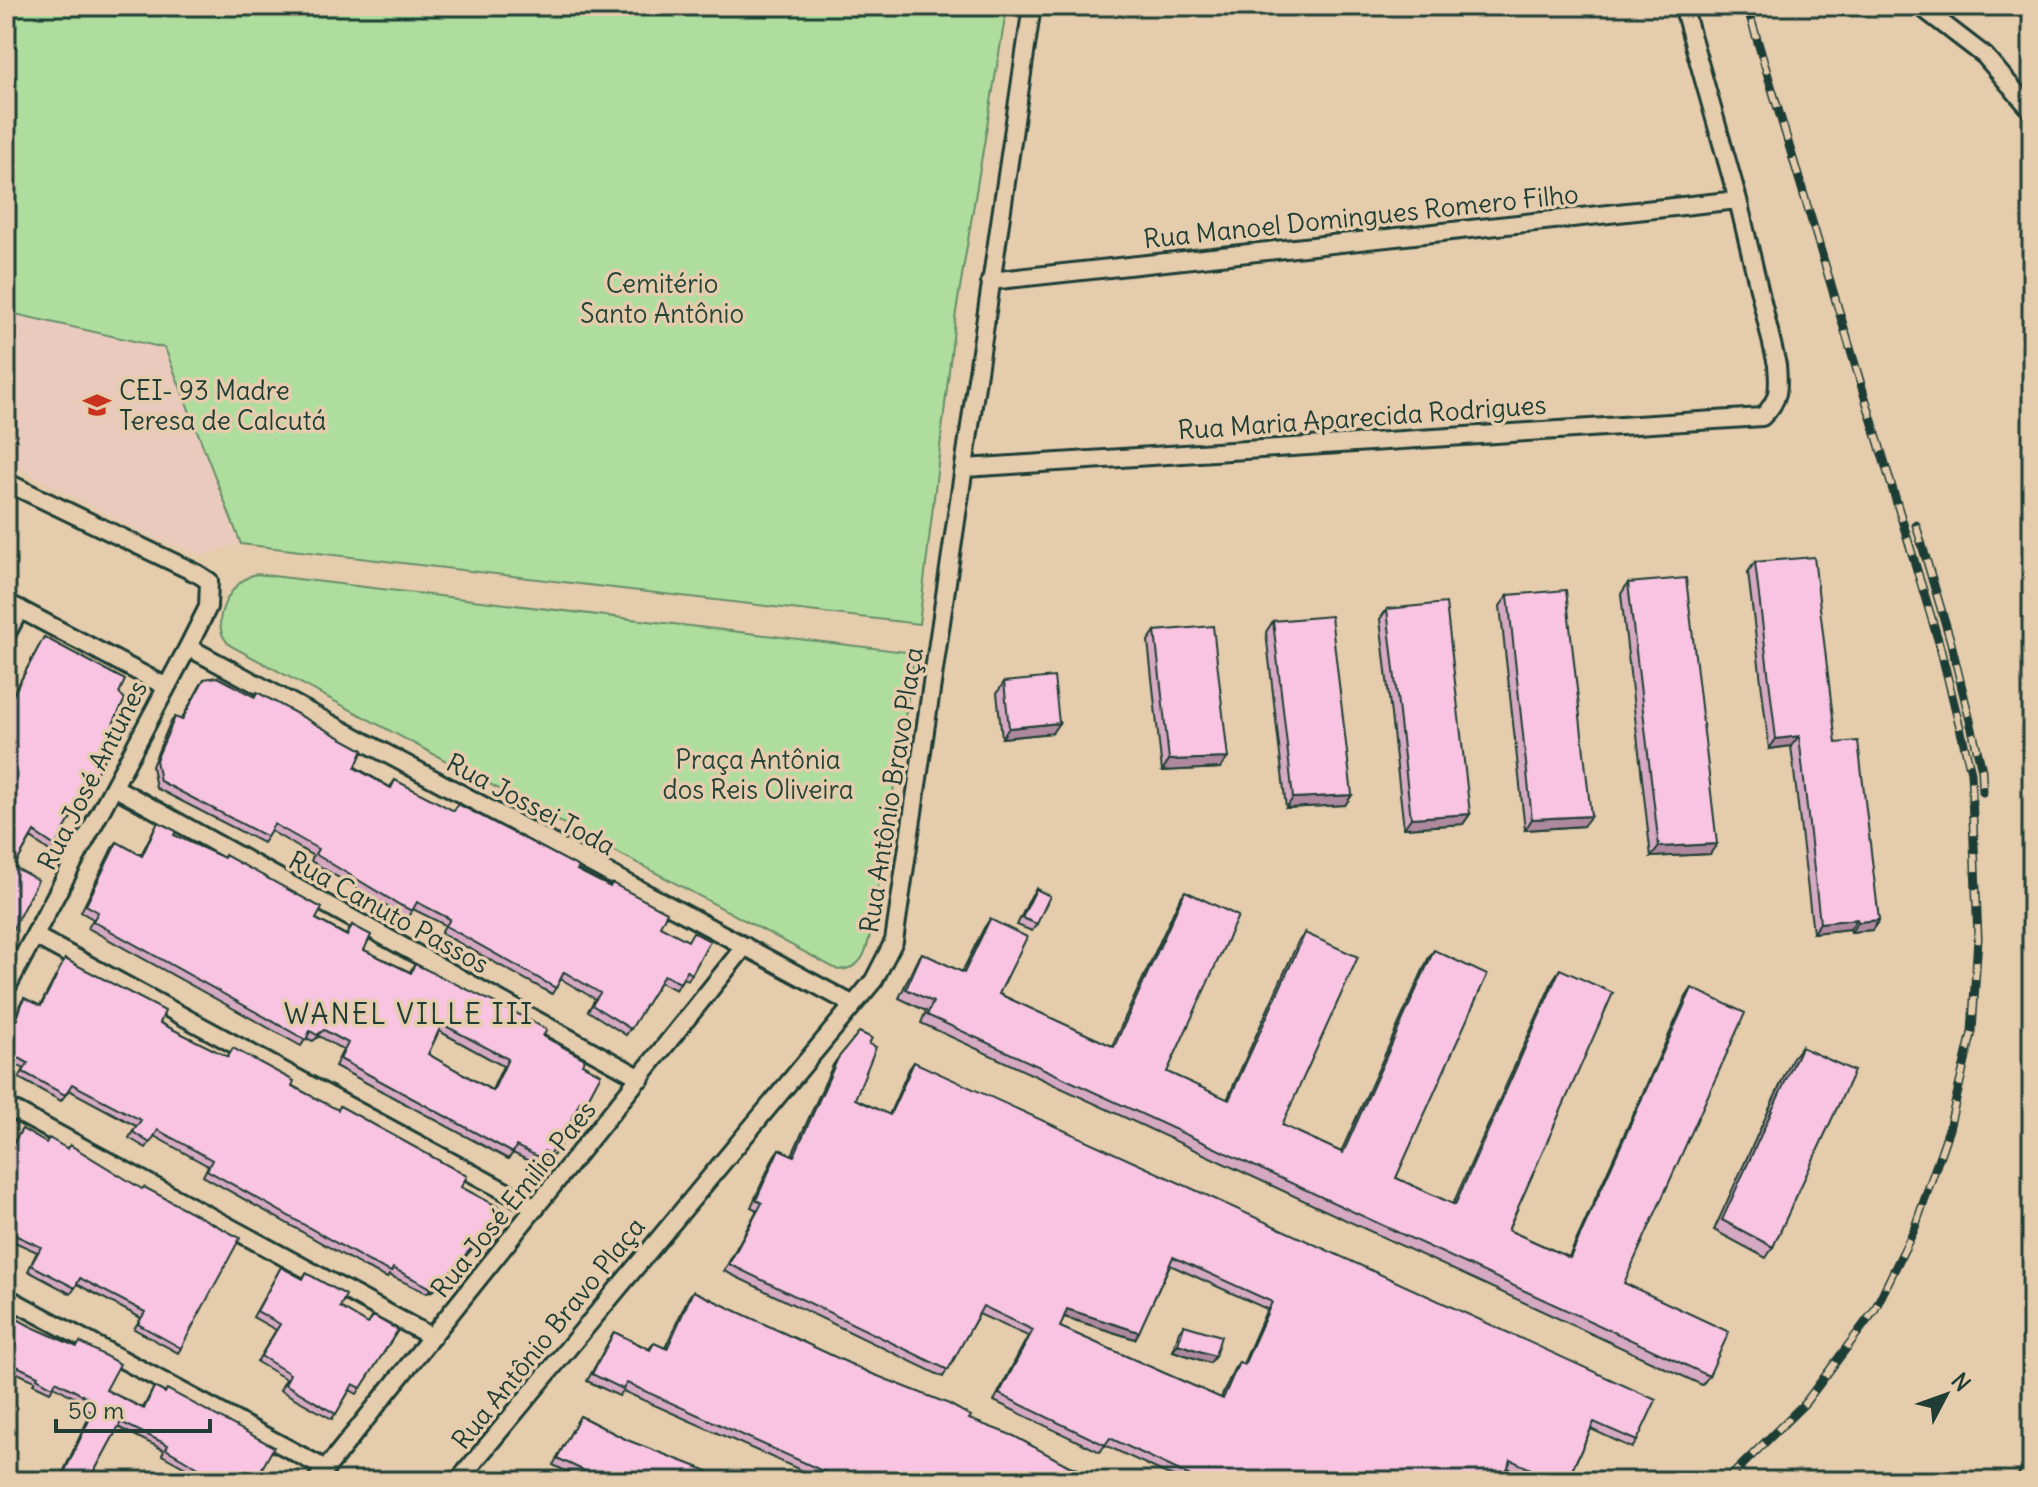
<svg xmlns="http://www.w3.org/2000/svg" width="2038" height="1487" font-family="Delius,sans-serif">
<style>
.built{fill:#eacabd}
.green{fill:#aedd9d;stroke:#668d68;stroke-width:2}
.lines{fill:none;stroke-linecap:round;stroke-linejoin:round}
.minor-casing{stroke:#1f3d34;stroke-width:22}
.minor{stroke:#e4ccad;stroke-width:16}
.rail-casing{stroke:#1f3d34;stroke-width:9}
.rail{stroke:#e4ccad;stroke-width:6;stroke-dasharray:18;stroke-linecap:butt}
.wall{fill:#d5a9c2;stroke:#1f3d34;stroke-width:2;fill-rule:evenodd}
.shaded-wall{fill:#ae899e;stroke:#1f3d34;stroke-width:2}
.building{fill:#f8c4e1;stroke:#1f3d34;stroke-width:2;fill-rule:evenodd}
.labels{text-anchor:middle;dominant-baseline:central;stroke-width:7;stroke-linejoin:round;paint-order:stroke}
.street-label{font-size:26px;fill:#1f3d34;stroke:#e4ccad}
.park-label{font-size:26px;fill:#264539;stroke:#e4ccad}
.poi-label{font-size:26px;fill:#1f3d34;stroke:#e4ccad;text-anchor:start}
.neighbourhood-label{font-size:28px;letter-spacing:2px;fill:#1f3d34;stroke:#e4ccad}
</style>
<rect width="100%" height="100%" fill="#e4ccad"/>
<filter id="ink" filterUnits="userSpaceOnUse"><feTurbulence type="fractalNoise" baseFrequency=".0125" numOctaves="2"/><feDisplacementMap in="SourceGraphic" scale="16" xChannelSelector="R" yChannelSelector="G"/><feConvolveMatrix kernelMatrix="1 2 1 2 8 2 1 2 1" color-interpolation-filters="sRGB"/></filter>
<g filter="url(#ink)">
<path class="built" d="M6,312L165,348L241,544L203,555L154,538L6,462Z"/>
<path class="green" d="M6,6H1007L956,312L919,624L241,544L165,348L6,312Z
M256,574L915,653L871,931C866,952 863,969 838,970L231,646C205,625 231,580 256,574Z"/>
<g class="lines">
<g class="minor-casing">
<path id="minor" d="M1920,6L1985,56L2032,111
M990,281L1738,200
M965,468L1762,417C1780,400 1779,388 1777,365L1738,200L1683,6
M6,482L198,574L209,581L208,607L188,647L6,989
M6,602L165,686
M6,635L20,609
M188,647L852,1004
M114,787L641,1078
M35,936L536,1208
M6,1106L432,1337
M6,1297L326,1469
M316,1481L745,946
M458,1481L874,980L894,941L1032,6
M2026,1481L2032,1468"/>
</g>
<use href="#minor" class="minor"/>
<g class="rail-casing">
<path id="rail" d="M1916,525L1950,639L1982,770L1983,792
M1726,1481L1805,1403L1874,1311L1914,1230L1949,1129L1972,1032L1978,938L1971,772L1939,643L1747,6"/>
</g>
<use href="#rail" class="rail"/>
</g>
<path class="wall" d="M1755,562L1836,743L1879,920L1872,930L1851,932L1850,929L1813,933L1791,746L1769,749L1748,572Z
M1628,583L1710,854L1651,857L1621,594Z
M1508,595L1583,826L1525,830L1500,606Z
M1387,609L1470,814L1463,824L1404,828L1380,619Z
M1273,621L1352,795L1345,805L1286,808L1266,632Z
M1155,631L1220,768L1162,771L1148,641Z
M44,637L119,693L55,846L51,852L31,838L14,867L12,696Z
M204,679L390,787L395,780L453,811L458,804L577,870L660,926L692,974L688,980L683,978L676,990L660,982L626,1035L588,1011L595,999L561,979L552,994L441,933L445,925L413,909L407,918L396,912L311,861L313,856L271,831L263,843L156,788L152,766L170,723L175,717L181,720Z
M1004,682L1052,733L1002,738L997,693Z
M158,822L174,835L316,919L346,935L352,925L364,950L410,972L415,964L543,1036L582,1064L585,1104L581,1111L577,1108L558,1149L553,1156L550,1154L545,1160L541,1158L537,1165L513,1153L508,1159L335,1066L343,1050L319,1036L313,1041L306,1038L301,1046L88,928L93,919L81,912L112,848L117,842L141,855L154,829ZM439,1031L503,1066L492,1090L428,1054Z
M1036,889L1037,924L1032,931L1017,925L1031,896Z
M1185,891L1167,1072L1227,1100L1298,942L1305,933L1282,1125L1341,1152L1428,959L1434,950L1396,1178L1453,1204L1554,978L1560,969L1508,1230L1569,1257L1686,997L1692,988L1624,1283L1709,1376L1702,1385L921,1023L926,1011L899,998L916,962L922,953L962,972L984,928L990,919L999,994L1112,1046L1179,900Z
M65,959L160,1023L227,1057L233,1048L292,1086L461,1187L496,1231L492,1237L485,1234L438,1288L427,1293L389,1275L387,1278L366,1268L203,1176L208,1166L154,1136L146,1148L129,1138L136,1126L69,1090L61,1101L19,1078L24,1069L6,1059V1046L20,1004L24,998L40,1006Z
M869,1044L855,1099L889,1115L909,1069L914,1062L1637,1441L1632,1448L1591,1429L1567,1481H1537L1508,1468L1502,1481H1182L1105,1445L1100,1452L994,1401L1028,1336L979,1314L943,1377L724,1271L757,1210L751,1207L774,1156L779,1149L792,1155L833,1065L838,1058ZM1170,1265L1267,1309L1243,1364L1239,1362L1234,1369L1221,1398L1060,1327L1064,1317L1135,1339Z
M1801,1047L1773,1247L1766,1258L1714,1230L1793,1057Z
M22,1129L46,1143L67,1148L70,1145L181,1348L178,1353L134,1329L141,1318L77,1284L71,1294L28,1271L37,1252L6,1238V1152L7,1153Z
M281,1267L302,1279L306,1273L340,1307L368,1324L398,1330L357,1394L350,1390L332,1419L280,1390L286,1379L257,1362L276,1330L253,1317Z
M693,1291L1069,1466L1109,1481H825L623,1391L619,1396L587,1381L614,1332L649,1349L654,1343L665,1348L688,1298Z
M6,1301L10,1315L106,1390L143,1408L154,1387L255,1481H195L198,1475L162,1455L164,1450L118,1427L89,1481H59L89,1417L80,1412L84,1403L54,1386L50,1392L33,1384L35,1381L6,1368Z
M1184,1325L1215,1356L1210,1363L1173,1351L1179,1331Z
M580,1416L627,1440L726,1481H586L553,1465Z"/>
<path class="shaded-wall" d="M1059,723L1052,733L1002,738L1009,728Z
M1799,736L1791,746L1769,749L1776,739Z
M1228,758L1220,768L1162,771L1169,760Z
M1352,795L1345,805L1286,808L1293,798Z
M1470,814L1463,824L1404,828L1411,818Z
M1591,816L1583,826L1525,830L1532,819Z
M1717,844L1710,854L1651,857L1659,847Z
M1857,919L1850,929L1813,933L1820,923Z
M1879,920L1872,930L1851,932L1858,922Z
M489,1228L438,1288L427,1293L431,1288Z
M1067,1309L1139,1332L1135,1339L1062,1316Z
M1178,1344L1215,1356L1210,1363L1173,1351Z"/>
<path class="building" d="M1814,557L1836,743L1858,741L1879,920L1858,922L1857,919L1820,923L1799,736L1776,739L1755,562Z
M1686,578L1717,844L1659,847L1628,583Z
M1566,590L1591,816L1532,819L1508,595Z
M1446,603L1470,814L1411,818L1387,609Z
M1331,616L1352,795L1293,798L1273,621Z
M1213,626L1228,758L1169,760L1155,631Z
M44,637L125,680L119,693L125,699L113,724L121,729L55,846L34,832L14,867L38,880L6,942V693L12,697Z
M217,677L255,697L257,692L363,750L355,768L391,788L395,780L454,811L458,804L579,867L577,870L610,887L612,883L667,912L660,926L688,941L693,932L710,941L692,974L687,971L680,983L664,975L631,1029L592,1005L600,993L564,972L556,988L446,926L450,919L417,902L412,911L400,905L315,854L318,849L274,824L267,837L160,781L156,760L175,717L182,720L204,679Z
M1054,677L1059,723L1009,728L1004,682Z
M158,822L176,831L174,835L224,858L225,855L322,908L316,919L347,936L352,925L371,935L364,950L411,973L415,964L524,1017L547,1030L543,1036L585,1059L582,1064L601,1074L585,1104L580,1101L558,1149L553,1147L550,1154L544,1151L541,1158L516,1146L513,1153L340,1059L348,1043L324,1030L317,1035L310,1031L306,1040L93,921L98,912L86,905L117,842L142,856ZM442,1024L508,1059L493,1091L428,1054Z
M1036,889L1050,896L1037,924L1022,918Z
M1185,891L1238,916L1167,1072L1229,1100L1305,933L1358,957L1282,1125L1343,1153L1434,950L1487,975L1396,1178L1455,1205L1560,969L1613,993L1508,1230L1570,1258L1692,988L1745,1013L1624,1283L1729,1332L1709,1376L927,1015L933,1002L906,989L922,953L964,973L990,919L1027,937L999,994L1114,1047Z
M65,959L165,1011L160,1023L228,1057L233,1048L294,1081L292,1086L338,1110L340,1106L467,1176L461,1187L506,1211L496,1231L489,1228L442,1282L431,1288L393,1268L391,1272L370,1262L207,1170L212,1160L158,1130L150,1143L133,1132L141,1120L72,1084L65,1095L23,1072L28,1063L6,1051L24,998L41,1006Z
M859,1032L872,1038L869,1044L876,1047L855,1099L890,1115L914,1062L1656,1400L1637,1441L1594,1422L1567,1481H1557L1511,1460L1502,1481H1371L1359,1476L1357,1481H1201L1110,1438L1105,1445L999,1394L1033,1330L983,1306L948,1370L729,1264L762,1203L756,1200L779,1149L794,1156L838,1058ZM1173,1257L1272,1302L1244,1365L1239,1362L1223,1399L1060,1327L1067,1309L1139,1332Z
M1801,1047L1854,1071L1773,1247L1722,1220Z
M22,1129L46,1143L49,1138L68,1149L70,1145L142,1189L144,1187L240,1238L181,1348L138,1324L145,1312L80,1278L75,1288L31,1265L41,1247L6,1231V1152L8,1153Z
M281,1267L303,1279L306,1273L346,1295L340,1307L368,1324L373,1316L398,1330L361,1388L353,1384L336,1414L285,1384L290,1374L261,1356L280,1324L257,1311Z
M693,1291L870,1373L949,1404L971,1416L969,1419L1014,1436L1069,1466L1109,1481H845L627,1383L623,1389L592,1374L614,1332L650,1350L654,1343L667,1349Z
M6,1301L14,1307L10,1315L30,1326L77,1347L80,1342L120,1364L106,1390L144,1409L154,1387L165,1393L167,1389L274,1447L255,1481H196L202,1470L166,1449L168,1445L121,1422L89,1481H60L93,1412L83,1407L88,1398L56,1381L53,1387L37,1378L38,1376L6,1361Z
M1184,1325L1221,1336L1215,1356L1178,1344Z
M580,1416L627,1440L705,1470L726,1481H606L557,1458Z"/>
</g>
<defs>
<g id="school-bare" transform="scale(2.16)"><path d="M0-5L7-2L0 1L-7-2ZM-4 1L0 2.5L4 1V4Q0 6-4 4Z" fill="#c8321e" stroke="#e4ccad" stroke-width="2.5" paint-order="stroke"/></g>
</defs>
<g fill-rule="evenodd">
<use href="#school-bare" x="97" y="405"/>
</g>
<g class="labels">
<g class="street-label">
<text transform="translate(1361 216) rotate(-6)">Rua Manoel Domingues Romero Filho</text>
<text transform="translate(1362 417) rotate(-4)">Rua Maria Aparecida Rodrigues</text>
<text transform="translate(92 775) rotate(-63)">Rua José Antunes</text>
<text transform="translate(891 790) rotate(-81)">Rua Antônio Bravo Plaça</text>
<text transform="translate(531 804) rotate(28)">Rua Jossei Toda</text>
<text transform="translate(389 912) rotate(29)">Rua Canuto Passos</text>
<text transform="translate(513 1199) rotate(-51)">Rua José Emilio Paes</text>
<text transform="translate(548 1333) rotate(-51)">Rua Antônio Bravo Plaça</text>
</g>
<g class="park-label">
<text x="662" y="283">Cemitério<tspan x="662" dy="30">Santo Antônio</tspan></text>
<text x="758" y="759">Praça Antônia<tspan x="758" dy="30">dos Reis Oliveira</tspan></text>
</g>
<g class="poi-label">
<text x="119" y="390">CEI- 93 Madre<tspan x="119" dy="30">Teresa de Calcutá</tspan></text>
</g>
<g class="neighbourhood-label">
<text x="409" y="1014">WANEL VILLE III</text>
</g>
</g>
<rect width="2038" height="1487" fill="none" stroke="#e4ccad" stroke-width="32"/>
<rect x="16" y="16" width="2006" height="1455" fill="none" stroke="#1f3d34" stroke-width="3" filter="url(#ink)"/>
<g transform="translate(1946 1395) rotate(49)" stroke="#e4ccad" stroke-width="6" paint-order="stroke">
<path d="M0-6L14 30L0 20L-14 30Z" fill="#1f3d34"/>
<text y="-12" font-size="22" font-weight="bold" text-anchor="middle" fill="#1f3d34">N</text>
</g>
<path d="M56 1419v12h154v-12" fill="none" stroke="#1f3d34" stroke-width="4"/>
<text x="68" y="1419" font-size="24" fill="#1f3d34" stroke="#e4ccad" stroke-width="6" paint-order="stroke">50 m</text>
</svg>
